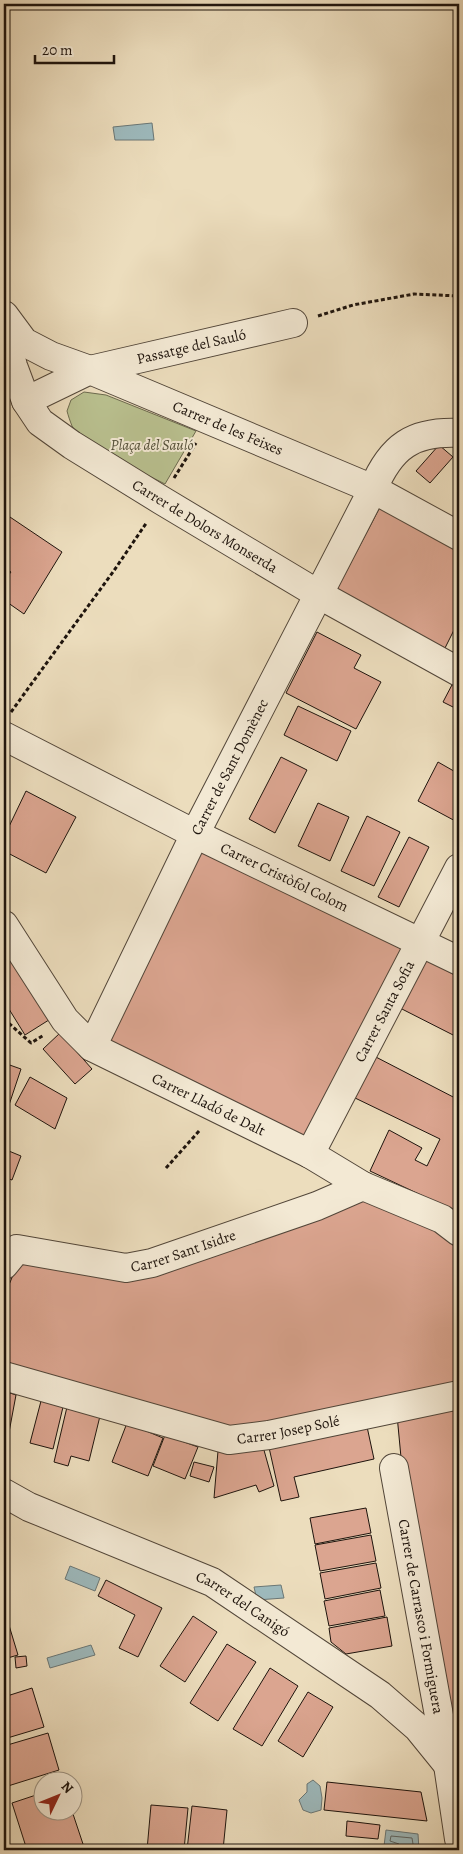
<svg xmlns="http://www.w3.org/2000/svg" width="463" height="1854" font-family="Alegreya,serif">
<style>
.green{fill:#b9c08f;stroke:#6c6a4e}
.water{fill:#9db9bc;stroke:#6a7776}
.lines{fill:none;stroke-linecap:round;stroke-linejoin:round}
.shore{stroke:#5e6664;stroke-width:1}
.building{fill:#dba590;stroke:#1e140d}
.minor-casing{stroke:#524639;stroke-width:30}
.path{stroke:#1e140d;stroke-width:3;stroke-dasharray:4 2.5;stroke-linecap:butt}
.minor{stroke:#f3e9d4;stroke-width:28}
.labels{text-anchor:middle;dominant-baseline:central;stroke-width:4;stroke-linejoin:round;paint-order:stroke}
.street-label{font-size:15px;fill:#1e140d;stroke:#f3e9d4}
.park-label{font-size:15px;font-style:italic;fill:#54503a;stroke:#f3e9d4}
</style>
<rect width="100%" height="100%" fill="#ecddbd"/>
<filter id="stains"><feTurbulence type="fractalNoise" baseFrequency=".004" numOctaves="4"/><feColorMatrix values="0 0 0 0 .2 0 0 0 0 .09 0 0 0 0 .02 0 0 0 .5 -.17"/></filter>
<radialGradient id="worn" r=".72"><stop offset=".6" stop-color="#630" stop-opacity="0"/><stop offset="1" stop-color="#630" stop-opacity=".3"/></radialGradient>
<path class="green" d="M84,392L106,395L196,431L165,484C140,471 86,449 72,426C70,421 68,415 67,411L71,400Z"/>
<path class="water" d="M152,123L154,140H115L113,127Z
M70,1566L100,1578L95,1591L65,1579Z
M281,1585L284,1598L257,1600L254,1587Z
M91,1645L95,1655L50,1668L47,1658Z
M313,1780L320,1786L322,1798L321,1810L311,1813L303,1810L299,1800L307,1792V1784Z
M386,1830L418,1834L419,1850L384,1846Z"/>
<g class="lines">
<path class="shore" d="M401,1850L399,1844L390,1841L391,1836L412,1838L414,1850"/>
</g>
<path class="building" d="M439,445L453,457L430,483L416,471Z
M459,460V471L454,467Z
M381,505L459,546V620L445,648L336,591Z
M4,513L62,552L24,614L4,600V581L11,572L4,567Z
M317,632L361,655L354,668L381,682L356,729L286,693Z
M454,681L459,684V710L443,702Z
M298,706L351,731L337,761L284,735Z
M281,757L307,770L275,833L249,819Z
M438,762L459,774V823L418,801Z
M26,791L76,817L46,873L4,851V837Z
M318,803L349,817L330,861L298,846Z
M367,816L400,832L374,886L341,871Z
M409,837L429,847L399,907L378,897Z
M197,841L412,946L308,1147L99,1045Z
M4,937L52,1018L25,1035L4,1001Z
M422,958L459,977V1038L398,1007Z
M60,1033L92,1069L75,1084L43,1049Z
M372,1055L459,1100V1223L423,1196L370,1171L389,1130L422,1148L415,1160L427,1166L440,1139L353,1097Z
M4,1063L21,1069L8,1108L4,1107Z
M30,1077L67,1098L55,1129L15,1105Z
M4,1149L21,1156L12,1180L4,1177Z
M364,1194L459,1242V1388L229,1433L4,1367V1297L20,1258L125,1280Z
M4,1391L16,1395L4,1459Z
M41,1401L63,1407L53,1449L30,1443Z
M459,1403V1760L402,1468L397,1415Z
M67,1407L100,1416L89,1461L71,1456L68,1466L54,1462Z
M366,1422L374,1459L294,1477L299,1497L281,1501L268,1443Z
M127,1423L163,1438L148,1476L112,1462Z
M165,1435L198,1447L185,1479L153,1466Z
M262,1443L274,1486L259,1492L256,1485L214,1498L218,1451Z
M194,1462L214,1467L209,1482L190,1476Z
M366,1508L371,1533L315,1544L310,1518Z
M371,1535L376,1561L320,1571L315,1545Z
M376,1563L381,1588L325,1599L320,1573Z
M106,1580L162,1608L138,1657L119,1648L135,1615L98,1596Z
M380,1590L385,1616L329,1626L324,1601Z
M193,1616L217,1632L185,1682L160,1666Z
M387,1617L392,1646L346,1654L331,1642L329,1628Z
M8,1622L18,1655L4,1659V1624Z
M227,1644L256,1662L218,1721L190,1703Z
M26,1656L27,1666L16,1668L15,1657Z
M270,1668L298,1686L262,1746L233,1729Z
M32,1688L44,1727L4,1739V1697Z
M308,1692L333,1707L303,1757L278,1741Z
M48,1733L59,1770L8,1786L4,1771V1746Z
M327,1782L421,1792L427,1821L324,1810Z
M42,1793V1812L72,1811L85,1850H27L12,1803Z
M151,1805L188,1808L184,1850H147Z
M192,1806L227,1810L223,1850H187Z
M347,1821L380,1825L378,1839L346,1836Z"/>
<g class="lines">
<g class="minor-casing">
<g id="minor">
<path id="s1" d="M4,315L24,342L51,356L90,370L373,489L459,536"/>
<path id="s2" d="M4,333L13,366L26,401L40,422L72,445L161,500L318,594L459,672"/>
<path id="s3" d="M26,401L90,370L293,323"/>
<path id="s4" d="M4,736L195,834L459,961"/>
<path id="s5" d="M4,925L65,1020L92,1047L310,1154L363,1186L442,1219L459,1232"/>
<path id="s6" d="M92,1047L195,834L373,489C391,446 413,431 459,433"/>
<path id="s7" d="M310,1154L459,868"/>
<path id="s8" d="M4,1265L17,1249L126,1268L152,1263L317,1206L363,1186"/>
<path id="s9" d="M4,1376L229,1440L269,1435L459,1395"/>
<path id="s10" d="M394,1468L448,1765L459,1839"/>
<path id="s11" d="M4,1493L29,1507L212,1582L380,1695L418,1728L448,1765"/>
</g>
</g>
<path class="path" d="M318,316L353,305L414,294L459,296
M174,478L196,443
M11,712L113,572L147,522
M4,1019L31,1043L44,1035
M166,1168L200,1130"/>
<use href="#minor" class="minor"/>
</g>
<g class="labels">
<g class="street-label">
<text stroke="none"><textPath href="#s3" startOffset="175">Passatge del Sauló</textPath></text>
<text stroke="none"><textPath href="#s1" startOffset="255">Carrer de les Feixes</textPath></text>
<text stroke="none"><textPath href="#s2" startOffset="292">Carrer de Dolors Monserda</textPath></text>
<text stroke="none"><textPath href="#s6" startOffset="312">Carrer de Sant Domènec</textPath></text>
<text stroke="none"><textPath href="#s4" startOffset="314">Carrer Cristòfol Colom</textPath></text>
<text stroke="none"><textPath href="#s7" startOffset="161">Carrer Santa Sofia</textPath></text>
<text stroke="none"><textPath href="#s5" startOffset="281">Carrer Lladó de Dalt</textPath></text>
<text stroke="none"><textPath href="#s8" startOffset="191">Carrer Sant Isidre</textPath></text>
<text stroke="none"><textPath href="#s9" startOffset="294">Carrer Josep Solé</textPath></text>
<text stroke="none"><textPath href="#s11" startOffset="264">Carrer del Canigó</textPath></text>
<text stroke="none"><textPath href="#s10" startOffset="151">Carrer de Carrasco i Formiguera</textPath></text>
</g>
<g class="park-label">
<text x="152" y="445">Plaça del Sauló</text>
</g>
</g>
<rect width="463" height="1854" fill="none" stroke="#ecddbd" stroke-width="20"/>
<rect x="5" y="5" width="453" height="1844" fill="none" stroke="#1e140d" stroke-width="2.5"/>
<rect x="10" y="10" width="443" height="1834" fill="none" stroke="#1e140d"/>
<g transform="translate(58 1796) rotate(47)"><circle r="24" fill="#f3e9d4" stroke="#9e9484"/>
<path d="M0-4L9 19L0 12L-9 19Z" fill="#8f2418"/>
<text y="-8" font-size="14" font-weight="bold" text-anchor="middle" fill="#1e140d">N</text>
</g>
<path d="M35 55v8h79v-8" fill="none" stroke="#1e140d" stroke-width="2.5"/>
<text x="42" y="55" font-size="15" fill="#1e140d" stroke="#f3e9d4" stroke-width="4" paint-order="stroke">20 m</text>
<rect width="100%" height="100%" filter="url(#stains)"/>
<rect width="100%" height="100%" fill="url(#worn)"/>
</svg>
